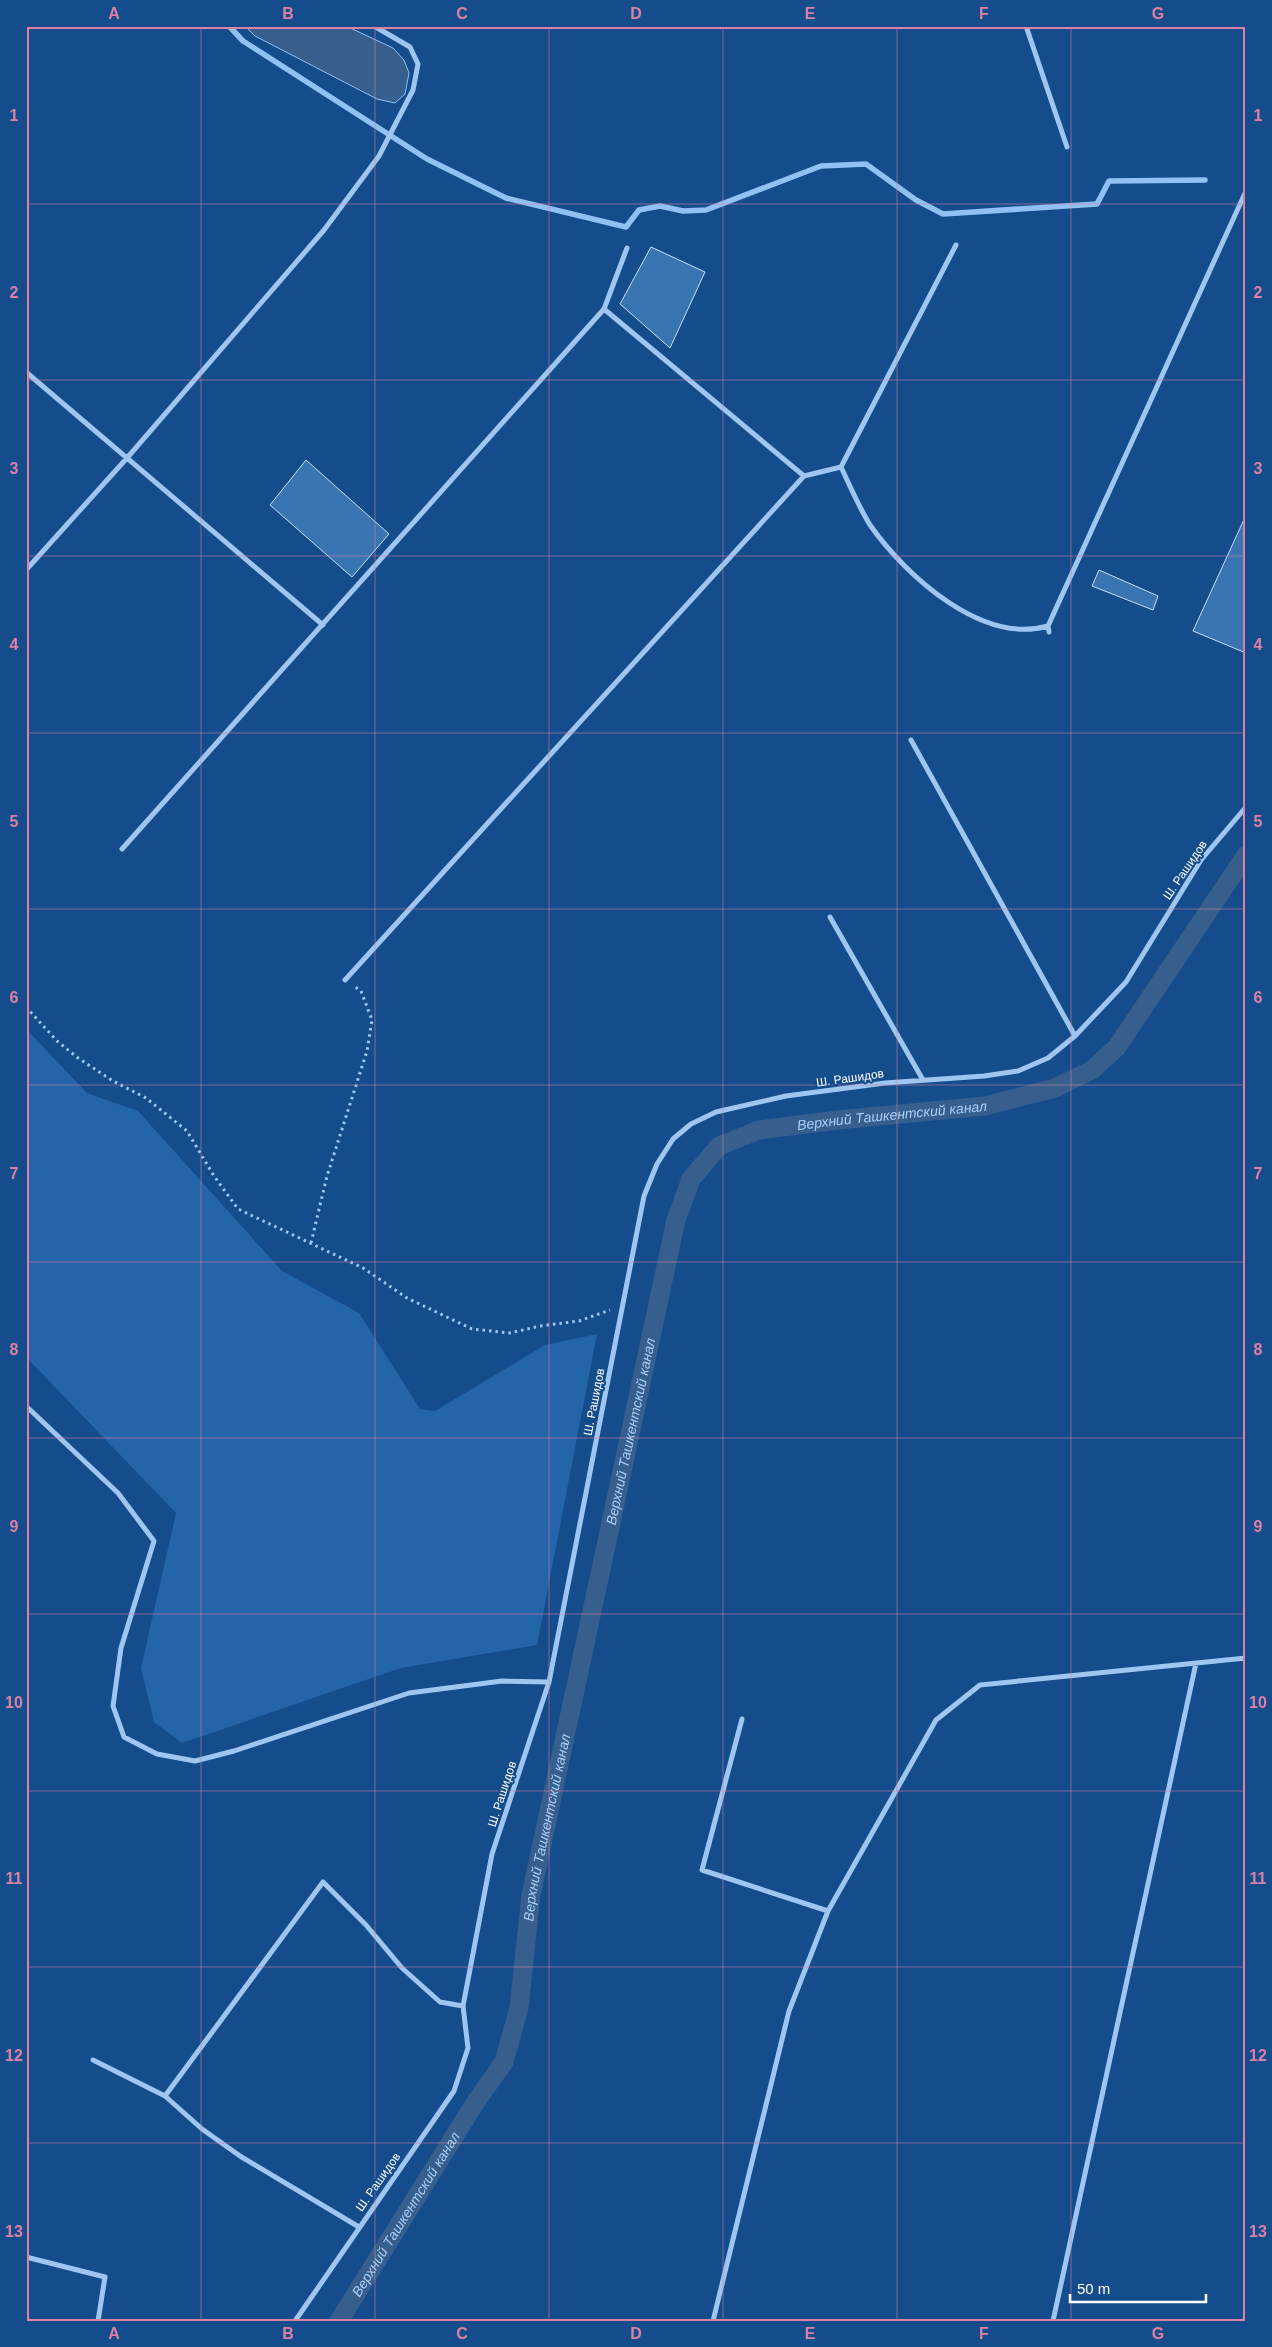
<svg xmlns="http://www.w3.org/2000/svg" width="1272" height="2347" font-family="Helvetica,sans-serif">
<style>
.green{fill:#2464a9}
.water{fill:#365f8e;stroke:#90c1f3}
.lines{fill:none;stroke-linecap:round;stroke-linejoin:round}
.stream{stroke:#90c1f3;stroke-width:5.5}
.canal{stroke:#365f8e;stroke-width:19}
.building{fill:#3974b3;stroke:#c5dffb}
.path{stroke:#9ec6f0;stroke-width:3;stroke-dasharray:2.5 4;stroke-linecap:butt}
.street{stroke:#9ec6f0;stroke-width:5}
.grid{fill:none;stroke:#dd80a5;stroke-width:1;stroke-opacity:0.55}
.labels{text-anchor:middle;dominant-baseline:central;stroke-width:4;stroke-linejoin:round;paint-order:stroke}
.street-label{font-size:12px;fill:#fff;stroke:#154c8c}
.water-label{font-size:14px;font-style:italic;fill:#aacff7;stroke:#154c8c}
.neatline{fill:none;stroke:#dd80a5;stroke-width:2}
.grid-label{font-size:16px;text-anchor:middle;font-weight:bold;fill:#dd80a5}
</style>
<rect width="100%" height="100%" fill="#154c8c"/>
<path class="green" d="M26,1029L87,1093L138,1111L282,1271L359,1313L420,1409L435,1411L545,1345L597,1334L537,1645L401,1668L182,1743L154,1722L141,1668L176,1513L26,1357Z"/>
<path class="water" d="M245,26H346L393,48L404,60L409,73L405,94L395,103L377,99L255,36Z"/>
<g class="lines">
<path class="stream" d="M229,26L243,41L427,159L506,198L626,227L639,210L660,206L683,211L706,210L821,166L866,164L916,200L943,214L1097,204L1109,181L1205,180"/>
<path class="canal" id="s1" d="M339,2321L475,2103L504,2062L519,2008L531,1895L676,1220L691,1179L719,1146L759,1130L838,1120L985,1106L1055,1088L1092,1070L1117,1047L1246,855"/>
</g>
<path class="building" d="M651,247L705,272L670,348L620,304Z
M306,460L389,534L352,577L270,505Z
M1246,515V653L1193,631Z
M1099,570L1158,596L1153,610L1092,586Z"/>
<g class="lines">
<path class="path" d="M26,1007L57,1041L78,1058L113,1081L146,1098L187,1131L214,1176L238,1209L363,1268L407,1298L472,1329L510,1333L540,1326L579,1321L610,1310
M311,1243L327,1176L367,1051L372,1020L361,991L354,986"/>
<path class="street" d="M1026,26L1067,147
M604,309L804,476L841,467C850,486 859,507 870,525C906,576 982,645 1048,626L1049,632
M26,372L323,625
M841,467L956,245
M26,570L127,458L324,230L379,156L413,90L418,64L410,47L374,26
M1048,626L1246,191
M911,740L1075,1036
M122,849L604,309L627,248
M830,917L923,1080
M345,980L804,476
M26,1406L118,1493L154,1541L121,1648L113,1706L124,1737L157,1754L195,1761L234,1751L409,1693L502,1681L549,1682
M742,1719L702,1870L828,1911
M93,2060L165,2096L202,2129L240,2156L359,2227
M165,2096L323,1882L366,1925L402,1968L440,2002L463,2006
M26,2257L105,2277L98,2321
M295,2321L454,2091L468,2048L463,2006L492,1854L549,1682L644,1196L657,1164L673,1139L691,1124L716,1112L786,1096L885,1083L984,1076L1018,1071L1048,1058L1075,1036L1126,982L1201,860L1246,807
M713,2321L789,2011L828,1911L936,1720L980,1685L1246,1658
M1053,2321L1196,1663"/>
</g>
<path class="grid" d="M201,26V2321M375,26V2321M549,26V2321M723,26V2321M897,26V2321M1071,26V2321M26,204H1246M26,380H1246M26,556H1246M26,733H1246M26,909H1246M26,1085H1246M26,1262H1246M26,1438H1246M26,1614H1246M26,1791H1246M26,1967H1246M26,2143H1246"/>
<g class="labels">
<g class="street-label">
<text transform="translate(1185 870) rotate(-56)">Ш. Рашидов</text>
<text transform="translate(850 1078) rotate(-8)">Ш. Рашидов</text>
<text transform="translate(594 1402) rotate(-79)">Ш. Рашидов</text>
<text transform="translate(502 1794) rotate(-72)">Ш. Рашидов</text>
<text transform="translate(378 2182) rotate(-55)">Ш. Рашидов</text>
</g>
<g class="water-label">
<text stroke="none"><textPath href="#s1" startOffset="1431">Верхний Ташкентский канал</textPath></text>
<text stroke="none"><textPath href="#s1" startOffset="951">Верхний Ташкентский канал</textPath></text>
<text stroke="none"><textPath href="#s1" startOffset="546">Верхний Ташкентский канал</textPath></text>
<text stroke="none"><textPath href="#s1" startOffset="126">Верхний Ташкентский канал</textPath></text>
</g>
</g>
<rect width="1272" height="2347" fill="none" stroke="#154c8c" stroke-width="55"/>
<path d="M1070 2294v8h136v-8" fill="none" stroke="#ffffff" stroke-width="2.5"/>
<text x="1077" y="2294" font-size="15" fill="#ffffff" stroke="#154c8c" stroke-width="4" paint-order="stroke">50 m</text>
<rect x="28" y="28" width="1216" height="2292" class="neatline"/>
<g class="grid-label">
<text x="114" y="19">A</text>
<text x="288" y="19">B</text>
<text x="462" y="19">C</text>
<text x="636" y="19">D</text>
<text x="810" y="19">E</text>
<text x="984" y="19">F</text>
<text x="1158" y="19">G</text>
<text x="14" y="121">1</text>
<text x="1258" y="121">1</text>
<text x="14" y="298">2</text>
<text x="1258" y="298">2</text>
<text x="14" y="474">3</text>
<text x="1258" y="474">3</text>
<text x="14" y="650">4</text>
<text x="1258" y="650">4</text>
<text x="14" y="827">5</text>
<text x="1258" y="827">5</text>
<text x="14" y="1003">6</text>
<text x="1258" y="1003">6</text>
<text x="14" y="1179">7</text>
<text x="1258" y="1179">7</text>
<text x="14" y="1355">8</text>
<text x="1258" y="1355">8</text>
<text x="14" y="1532">9</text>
<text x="1258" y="1532">9</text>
<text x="14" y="1708">10</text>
<text x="1258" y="1708">10</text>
<text x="14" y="1884">11</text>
<text x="1258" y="1884">11</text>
<text x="14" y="2061">12</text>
<text x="1258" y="2061">12</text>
<text x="14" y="2237">13</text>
<text x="1258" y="2237">13</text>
<text x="114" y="2339">A</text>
<text x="288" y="2339">B</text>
<text x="462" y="2339">C</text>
<text x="636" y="2339">D</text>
<text x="810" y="2339">E</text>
<text x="984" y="2339">F</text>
<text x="1158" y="2339">G</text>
</g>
</svg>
